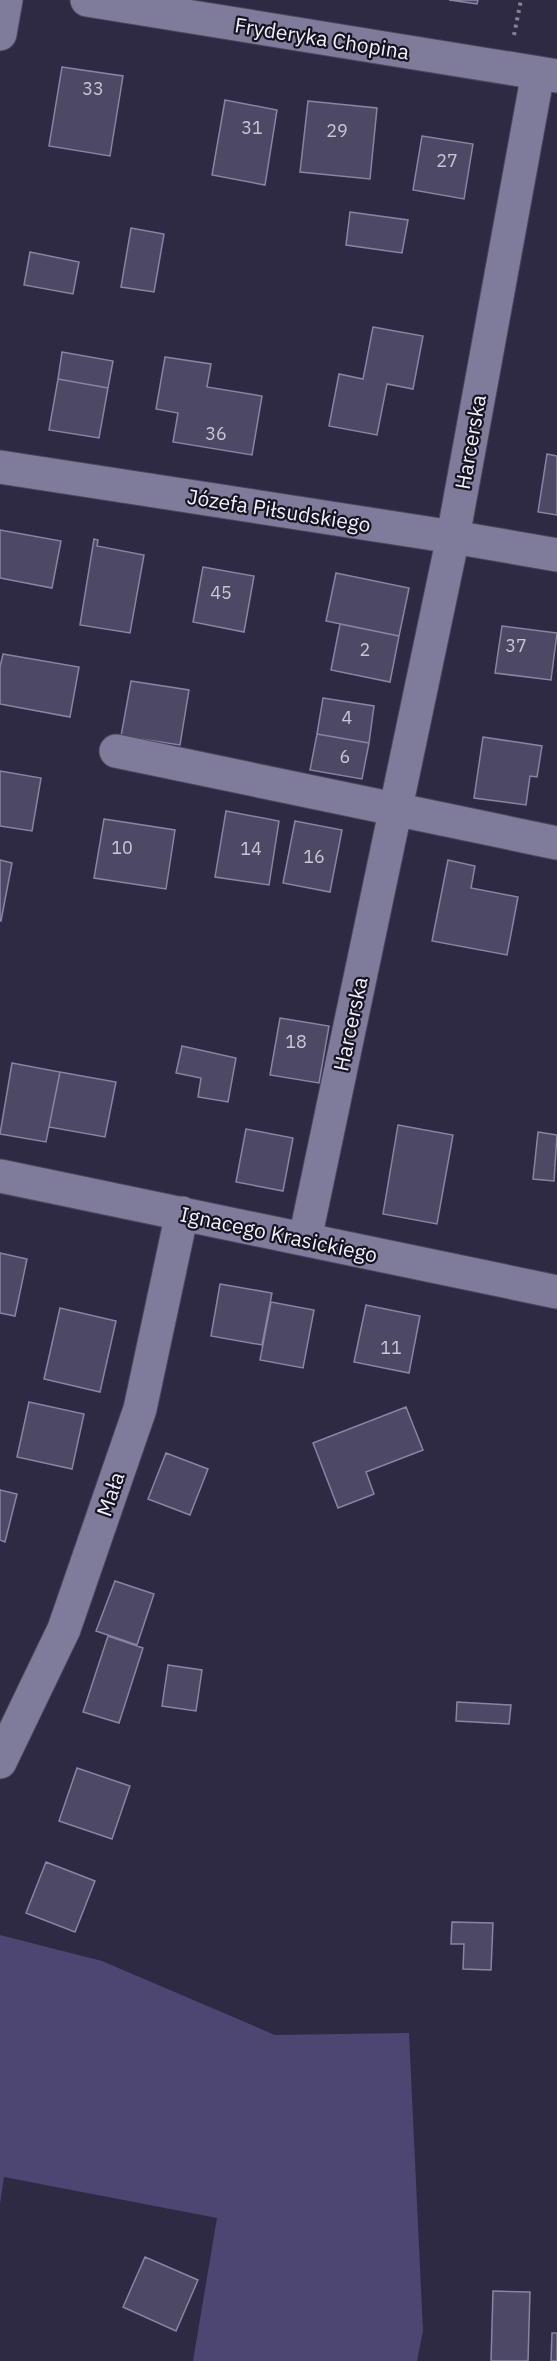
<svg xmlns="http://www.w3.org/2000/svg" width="557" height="2361" font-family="'IBM Plex Sans',sans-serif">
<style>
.green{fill:#4d4672}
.building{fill:#4d4965;stroke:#8884a4;stroke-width:1.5}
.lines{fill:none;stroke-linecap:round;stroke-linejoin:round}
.minor-casing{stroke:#4c475d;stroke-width:35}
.path{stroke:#868398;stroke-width:4;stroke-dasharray:3 4.5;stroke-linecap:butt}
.minor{stroke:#7f7b9b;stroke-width:33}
.labels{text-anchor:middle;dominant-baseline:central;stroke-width:4.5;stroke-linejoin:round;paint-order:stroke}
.number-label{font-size:18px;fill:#c9c6d8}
.street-label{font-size:21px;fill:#f2f0fe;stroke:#161420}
</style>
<rect width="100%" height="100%" fill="#2e2a44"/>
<path class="green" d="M0,1935L102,1961L275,2035L409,2033L423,2331L417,2361H193L217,2218L4,2177L0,2204Z"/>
<path class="building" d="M449,0H478L477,4Z
M62,67L123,76L110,156L49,146Z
M225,100L277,110L265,185L212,175Z
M308,101L377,108L370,179L300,172Z
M422,136L473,144L464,199L413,190Z
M350,212L408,220L402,253L346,245Z
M131,228L164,234L154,292L121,287Z
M30,252L79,262L73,294L24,285Z
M373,327L423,336L413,389L387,384L377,435L329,426L339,374L363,379Z
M62,352L113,361L108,388L58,379Z
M165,357L211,364L207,387L262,396L252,455L173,442L178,413L156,409Z
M58,379L108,388L99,438L49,430Z
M547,454L557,456V515L538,512Z
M0,530L61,541L52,588L0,578Z
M94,539L98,540L97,546L144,555L130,633L80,625Z
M203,567L254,576L244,632L193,622Z
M336,573L409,588L399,636L326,621Z
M340,624L399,636L390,682L331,670Z
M502,626L557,633L551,680L495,673Z
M3,654L79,667L70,717L0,704V667Z
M131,681L189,690L180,745L121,736Z
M323,698L374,706L369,743L317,734Z
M317,734L369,743L362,779L310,770Z
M483,737L542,746L537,777L530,776L526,805L474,798Z
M0,771L41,778L32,831L0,826Z
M226,811L279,821L269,885L215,877Z
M104,819L175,830L166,889L94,878Z
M295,821L342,830L330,892L283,883Z
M0,860L12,863L1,921H0Z
M448,860L475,866L471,888L518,897L507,955L432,941Z
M280,1018L329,1026L319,1083L270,1075Z
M182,1046L236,1058L228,1102L198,1097L201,1078L176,1073Z
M12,1063L60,1072L46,1142L0,1134Z
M60,1072L116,1082L105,1137L49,1127Z
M398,1125L453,1135L437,1224L383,1214Z
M246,1129L293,1138L283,1191L236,1182Z
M538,1132L557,1135L554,1181L533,1179Z
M0,1253L27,1259L15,1316L0,1313Z
M220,1284L272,1293L262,1345L211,1336Z
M271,1302L314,1310L303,1368L260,1360Z
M366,1305L420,1316L409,1373L354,1362Z
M60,1308L116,1321L100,1392L44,1379Z
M29,1402L84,1414L72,1469L17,1457Z
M406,1407L423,1450L366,1472L374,1494L338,1508L313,1443Z
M166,1453L208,1469L190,1515L148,1499Z
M0,1490L17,1494L5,1542L0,1540Z
M115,1581L154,1594L137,1645L96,1631Z
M108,1636L143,1648L119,1723L83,1712Z
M168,1665L202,1670L196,1711L162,1706Z
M457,1702L511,1705L509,1724L456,1721Z
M77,1768L130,1786L112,1839L59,1821Z
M46,1862L95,1881L75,1932L26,1913Z
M452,1922L493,1923L491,1970L463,1969L464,1944H451Z
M145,2257L198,2280L176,2331L123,2307Z
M493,2291L530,2292L528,2361H491Z
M552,2333H557V2361H551Z"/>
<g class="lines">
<g class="minor-casing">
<path id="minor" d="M87,0L557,76
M0,34L6,0
M0,467L453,537L557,555
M116,751L557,843
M0,1176L557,1292
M305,1239L453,537L538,73
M0,1762L64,1629L140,1409L182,1213"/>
</g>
<path class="path" d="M514,35L521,0"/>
<use href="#minor" class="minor"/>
</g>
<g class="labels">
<g class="number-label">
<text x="93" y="88">33</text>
<text x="252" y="127">31</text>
<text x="337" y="130">29</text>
<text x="447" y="160">27</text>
<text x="216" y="433">36</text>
<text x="221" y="592">45</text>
<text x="516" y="645">37</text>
<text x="365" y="649">2</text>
<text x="347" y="717">4</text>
<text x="345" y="756">6</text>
<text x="122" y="847">10</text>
<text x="251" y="848">14</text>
<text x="314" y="856">16</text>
<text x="296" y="1041">18</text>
<text x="391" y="1347">11</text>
</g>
<g class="street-label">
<text transform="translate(322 38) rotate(9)">Fryderyka Chopina</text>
<text transform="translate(470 442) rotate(-80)">Harcerska</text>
<text transform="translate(279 510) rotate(9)">Józefa Piłsudskiego</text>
<text transform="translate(350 1024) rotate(-78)">Harcerska</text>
<text transform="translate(279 1234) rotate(12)">Ignacego Krasickiego</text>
<text transform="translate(110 1494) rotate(-71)">Mała</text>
</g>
</g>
</svg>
